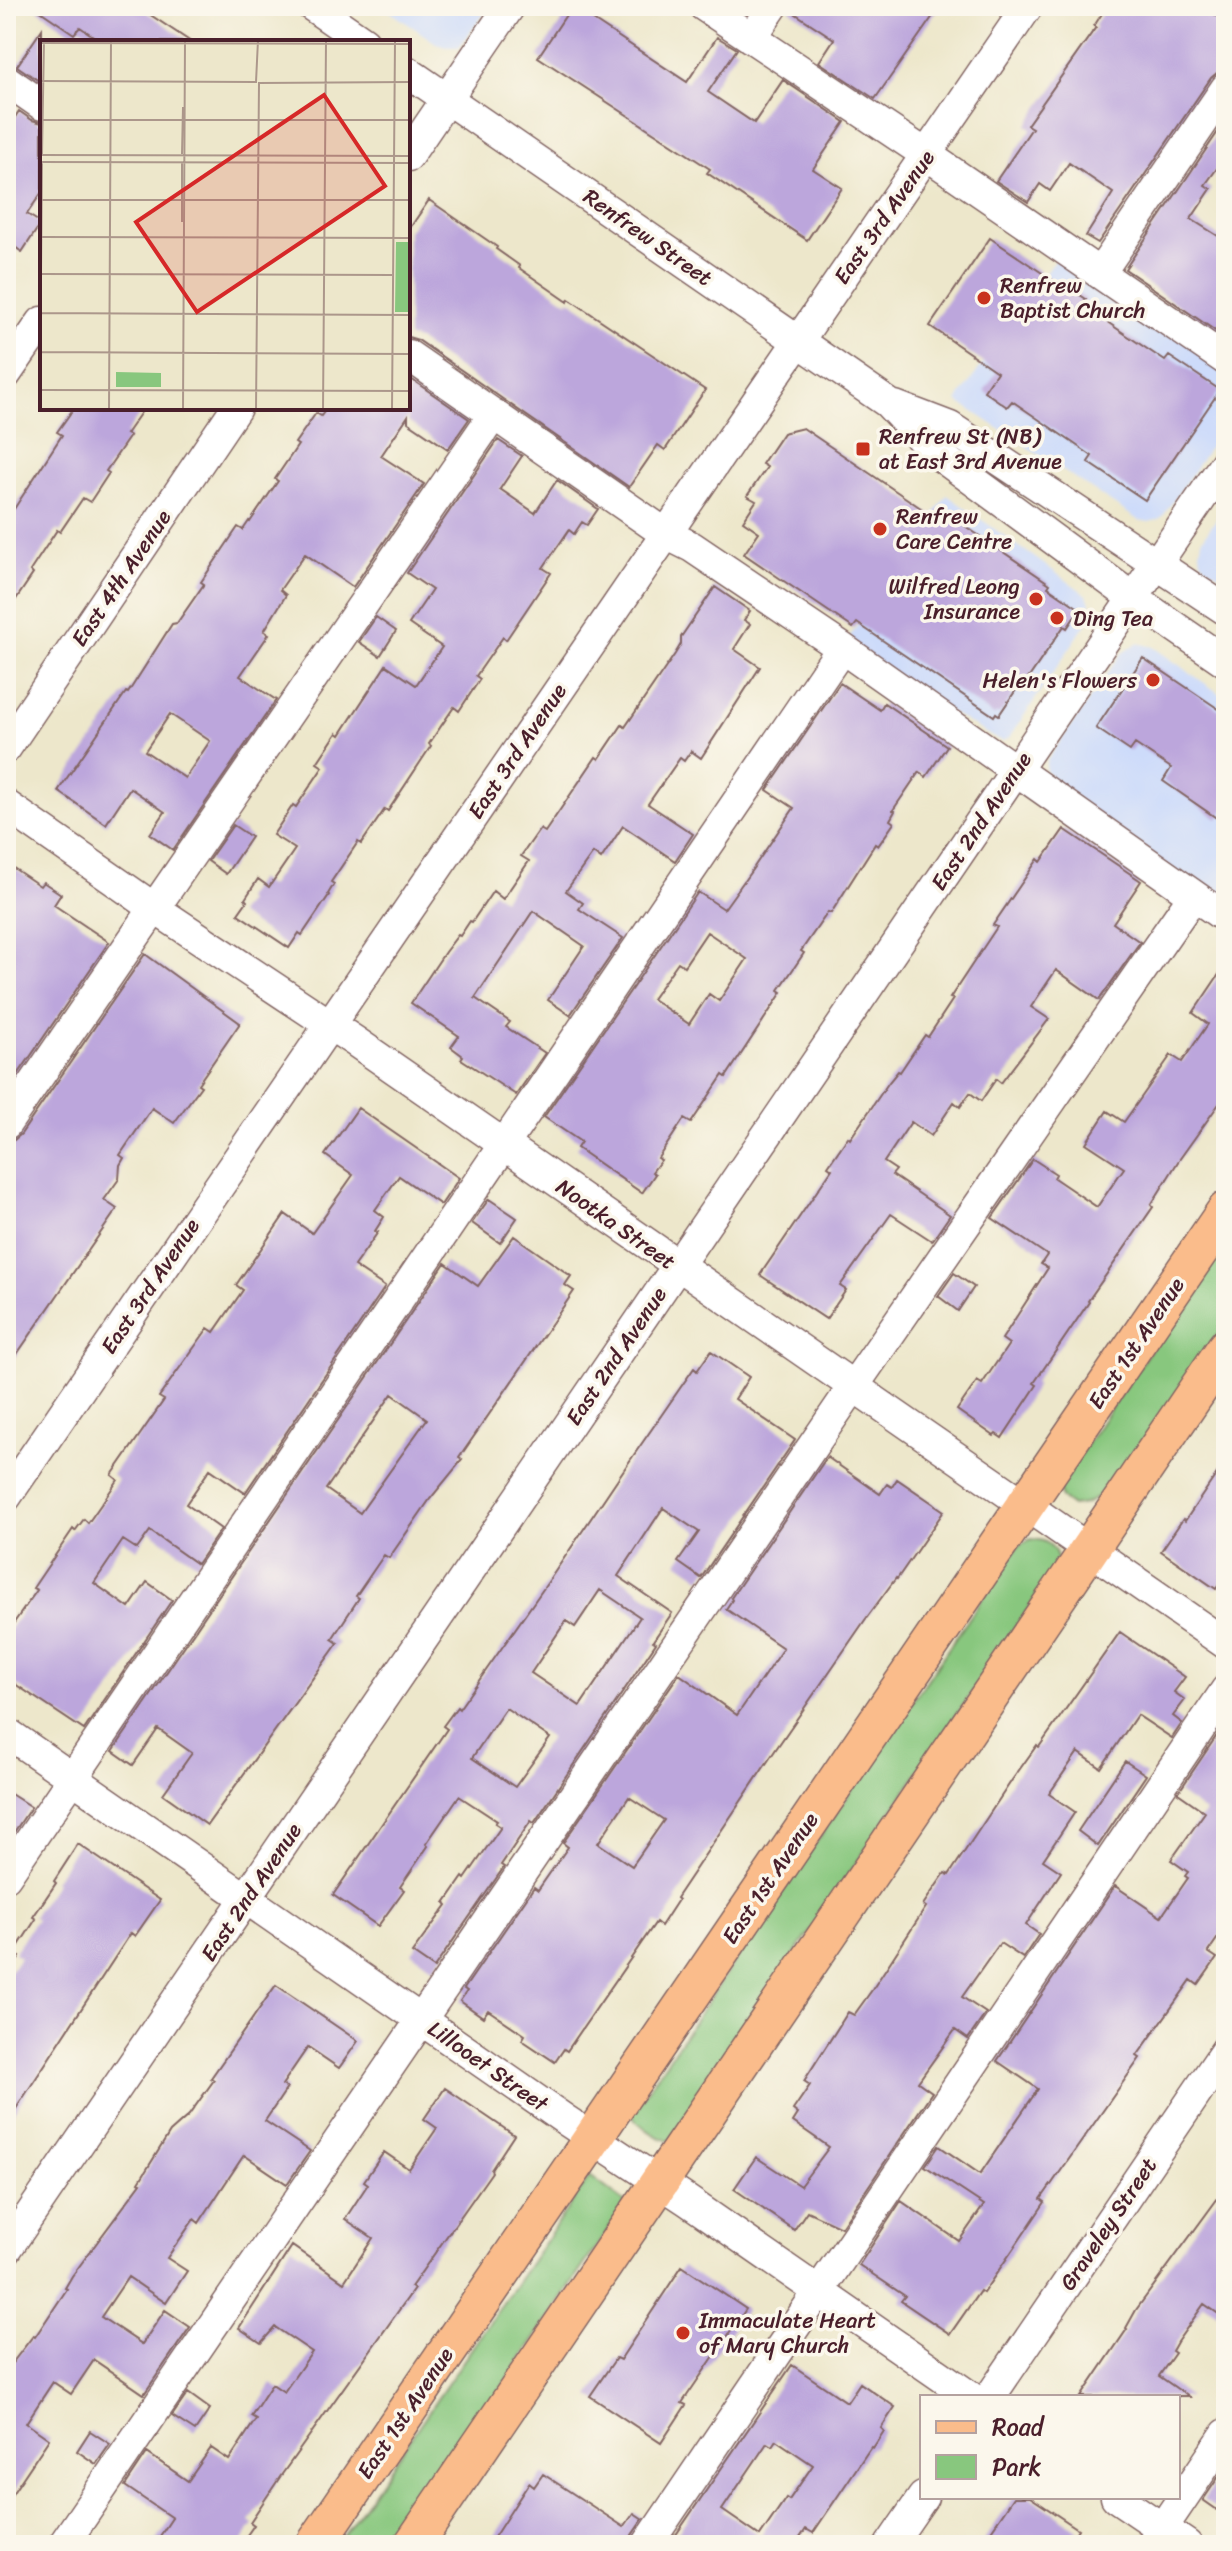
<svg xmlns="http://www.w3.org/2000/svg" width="1232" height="2551" font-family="Sriracha,sans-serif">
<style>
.built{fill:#cddbfa}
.green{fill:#88c77e;stroke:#697354;stroke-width:2}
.building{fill:#bca6dc;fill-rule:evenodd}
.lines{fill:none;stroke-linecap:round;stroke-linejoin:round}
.minor-casing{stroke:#836563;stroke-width:33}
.major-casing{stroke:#836563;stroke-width:41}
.minor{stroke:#fff;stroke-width:30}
.major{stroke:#fabc8b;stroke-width:38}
.poi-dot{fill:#c8321e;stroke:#fbf7ec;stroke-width:3}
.labels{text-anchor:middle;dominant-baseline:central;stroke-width:7;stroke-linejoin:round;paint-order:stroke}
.street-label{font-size:22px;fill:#4a1f2b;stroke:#fbf7ec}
.poi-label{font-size:22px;fill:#4a1f2b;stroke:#fbf7ec;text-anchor:start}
.inset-road{fill:none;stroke:#ac978b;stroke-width:2}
.view{fill:#d62828;fill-opacity:0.15;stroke:#d62828;stroke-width:4}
.inset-edge{fill:none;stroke:#4a1f2b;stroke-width:4}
</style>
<rect width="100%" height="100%" fill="#fbf7ec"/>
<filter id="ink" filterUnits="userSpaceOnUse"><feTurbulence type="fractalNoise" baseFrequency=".0125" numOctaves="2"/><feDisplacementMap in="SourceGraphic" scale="16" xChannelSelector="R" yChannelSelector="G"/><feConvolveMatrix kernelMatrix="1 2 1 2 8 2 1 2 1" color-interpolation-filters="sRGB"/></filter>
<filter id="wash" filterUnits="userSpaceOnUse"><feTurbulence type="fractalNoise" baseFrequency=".006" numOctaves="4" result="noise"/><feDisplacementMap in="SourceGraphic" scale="32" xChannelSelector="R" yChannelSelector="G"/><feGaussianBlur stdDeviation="1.8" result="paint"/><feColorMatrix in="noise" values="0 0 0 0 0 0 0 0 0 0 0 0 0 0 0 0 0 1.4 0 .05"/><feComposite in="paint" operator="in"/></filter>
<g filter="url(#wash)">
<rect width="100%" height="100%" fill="#ede7cb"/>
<path class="built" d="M382,6H490L459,47H446L436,43Z
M1063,248L1226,360V423L1163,516L1157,520L1149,522L1138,520L957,401Z
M947,495L1087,595L1091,606L1090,617L1084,627L1009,738L1003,741L996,739L842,648Z
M1226,504V579L1206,566L1201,560L1200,552L1202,540Z
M1137,643L1153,647L1226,698V918L1057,785L1046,771V762L1121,654Z"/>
<path class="green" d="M1226,1238V1323L1109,1491L1085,1504L1072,1506L1061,1498L1059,1485Z
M1031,1539C1048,1539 1059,1549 1057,1566L669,2141C655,2137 640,2126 631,2114L1019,1545Z
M590,2176L626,2203L395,2545H337Z"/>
<g id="blocks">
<path class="building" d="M33,6H137L191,42H102L80,27L74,34Z
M572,6L687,82L717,37L737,49L708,92L754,123L783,80L845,122L813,169L842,188L807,240L707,173L710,169L538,57Z
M791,6H940L875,99L819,62L834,39L790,10Z
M1107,6H1202L1226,22V70L1218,72L1211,78L1098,243L1086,236L1113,193L1069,163L1050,191L1040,184L1028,202L996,181L1032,128L1027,125L1096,27L1094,26Z
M42,29V83L17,66Z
M19,111L32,120L42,123V192L27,214L41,223L22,252L8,242L6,245V131Z
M1226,120V156L1205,185L1211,189L1191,219L1226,241V338L1125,269Z
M429,200L487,240L497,247L496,249L520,266L519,268L568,302L569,299L705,390L665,450L658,445L629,487L418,340L408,337V231Z
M990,238L1066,289L1068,287L1086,299L1082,305L1165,361L1169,356L1220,390L1145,500L1088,462L1092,456L1012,401L1007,407L984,391L997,372L930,326Z
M408,377L469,419L448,449L408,422V416L381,456L424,484L353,587L305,554L280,590L286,595L264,631L269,634L240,676L276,700L173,850L150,834L165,812L130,788L106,824L58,791L126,692L128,693L172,624L177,623L204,584L201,582L238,527L243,530L249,521L250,522L278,481L275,479L298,445L295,443L316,413L321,416L327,408H408ZM170,714L210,741L185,778L145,751Z
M74,408H144L126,434L130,436L106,471L109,473L90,502L83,498L60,532L57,530L30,571L33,574L6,614V504L14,509L62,435L57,432Z
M803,428L934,517L940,509L1050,584L1048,587L1080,609L1067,628L1064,626L1021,689L1018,687L999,715L996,713L994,716L857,623L853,628L744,554L759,532L743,521L756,501L747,496L767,467L762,464L783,433Z
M498,440L522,456L500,489L535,513L557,480L598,509L587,525L582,522L574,534L569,530L543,568L551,573L506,640L503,637L476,676L480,679L459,711L454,707L429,744L431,746L388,811L385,809L361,844L358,842L331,882L334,884L328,894L329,895L302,935L299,933L289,948L238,914L247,901L245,899L258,879L269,887L295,849L273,835L293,805L296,807L323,767L317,763L337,733L340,735L386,665L416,685L442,647L409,624L432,590L407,573Z
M715,587L750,611L744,620L750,624L734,649L760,667L701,758L691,751L684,761L680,758L648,804L693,834L675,861L623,826L601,859L593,853L566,891L583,903L579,909L623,938L570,1015L548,1000L584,946L533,911L475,998L510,1022L506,1027L545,1053L516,1095L461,1059L463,1056L451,1047L459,1036L411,1003L445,952L458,935L460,936L470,921L472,922L493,891L503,899L529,861L521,856L540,829L545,832L596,757L599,759L622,725L625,727L675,654L681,644V637Z
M376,617L396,631L380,656L359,642Z
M1143,658L1226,714V807L1218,819L1163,781L1171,768L1135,744L1130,751L1096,728Z
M840,683L880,710L884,703L947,746L926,777L919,772L893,810L895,811L890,820L894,823L878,846L875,844L831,913L828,912L801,951L804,953L779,990L782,992L726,1077L723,1075L691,1123L684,1119L658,1158L661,1160L652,1172L655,1174L642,1193L577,1148L581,1142L544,1117L698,892L724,909L754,867L794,808L767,790ZM707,932L747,959L719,1001L709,994L689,1024L652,999L678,962L684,966Z
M233,825L251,837L226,874L208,861Z
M1064,829L1141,881L1113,923L1140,942L1099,1000L1056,970L1031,1007L1049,1019L1001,1083L996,1079L981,1101L970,1093L960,1107L954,1102L931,1136L911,1122L884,1162L896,1170L892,1175L950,1215L932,1241L891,1214L840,1286L846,1290L826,1319L760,1275L832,1169L828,1166L848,1137L850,1139L889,1082L898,1071L900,1072L925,1035L928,1037L953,999L950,998L997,927L993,925L1038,859L1041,862Z
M6,863L40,886L43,882L61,894L54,905L109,942L6,1092Z
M145,954L240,1023L198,1084L201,1086L174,1123L152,1108L120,1155L124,1158L120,1165L119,1179L104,1200L117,1209L6,1370V1142L14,1140L21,1134Z
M1226,964V1094L1179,1160L1151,1205L1153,1207L1088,1301L1089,1302L1034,1383L1037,1385L1002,1438L996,1434L994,1436L957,1410L977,1381L982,1384L1009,1344L1002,1339L1048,1268L1041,1264L1047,1255L992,1218L1033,1159L1056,1174L1054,1178L1097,1207L1124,1168L1086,1143L1107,1111L1124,1122L1171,1055L1182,1062L1208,1024L1193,1013Z
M358,1108L459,1178L441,1205L399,1176L375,1210L384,1217L375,1231L378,1232L354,1266L385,1287L245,1493L210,1469L186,1504L221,1529L197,1564L150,1531L137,1549L123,1540L94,1583L129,1608L147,1582L172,1600L84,1730L6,1678V1634L37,1590L33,1588L73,1529L75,1531L84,1519L88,1523L118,1480L112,1475L164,1400L159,1397L208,1328L214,1332L243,1290L236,1285L285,1214L312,1233L353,1175L325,1155Z
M489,1199L517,1218L500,1243L472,1223Z
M514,1236L571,1276L565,1285L574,1291L459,1458L462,1460L430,1499L389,1558L384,1555L356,1596L359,1598L332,1639L338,1643L207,1825L163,1794L192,1753L158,1729L133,1765L113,1751L445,1263L478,1286ZM392,1394L427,1419L360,1513L326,1489Z
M954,1273L974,1287L958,1311L938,1296Z
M711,1351L749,1377L735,1399L795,1440L701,1578L678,1562L699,1532L663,1508L618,1576L672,1613L653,1641L656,1643L534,1823L531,1821L501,1865L504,1867L434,1968L412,1953L447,1905L445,1903L463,1877L465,1879L501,1827L495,1823L497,1821L459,1796L426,1844L428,1846L400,1887L404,1890L378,1926L333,1895L447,1729L443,1726L457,1707L459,1709L548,1582L629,1462L694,1368L697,1371ZM600,1590L640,1617L580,1706L531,1673L566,1621L575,1627ZM506,1708L550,1738L515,1787L472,1758Z
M827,1457L880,1494L887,1484L892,1487L897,1479L944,1511L897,1579L896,1578L865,1620L776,1749L676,1898L678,1900L661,1926L656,1922L567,2051L564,2049L555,2062L522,2040L525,2035L488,2010L483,2017L460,2001L467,1991L464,1989L534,1887L538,1890L568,1847L563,1843L679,1674L737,1715L742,1708L783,1648L726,1609L732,1600L731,1598ZM629,1797L664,1820L632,1866L598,1843Z
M1226,1460V1574L1216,1589L1161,1551L1183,1519L1185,1521Z
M1120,1632L1185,1677L1174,1692L1185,1700L1173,1716L1182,1723L1172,1738L1137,1715L1101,1768L1078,1752L1049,1794L1075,1812L1043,1860L1061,1872L1026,1925L1039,1934L1023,1958L1000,1943L962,1997L986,2013L968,2039L955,2030L918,2082L932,2092L841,2227L807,2211L794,2230L734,2189L756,2157L800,2186L829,2147L793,2122L798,2114L793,2110L810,2085L804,2081L848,2012L854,2015L872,1990L926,1907L923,1905L931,1893L945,1873L949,1875L1012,1780L1037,1745L1039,1747Z
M1226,1722V1926L1208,1952L1217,1958L1198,1985L1191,1980L1137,2056L1140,2058L1126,2078L1041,2199L1045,2202L1014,2248L983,2293L980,2291L950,2334L901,2301L905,2296L859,2265L901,2201L959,2241L984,2205L925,2166L939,2146L980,2174L1038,2089L997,2061L1115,1886L1161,1917L1188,1878L1185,1876L1188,1872L1171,1860L1205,1812L1178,1793Z
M1125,1761L1146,1775L1098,1846L1078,1831Z
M6,1791L31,1807L6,1844Z
M78,1844L160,1900L135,1936L131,1933L6,2124V1977L20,1957L14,1953L36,1919L33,1917L56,1883L54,1881Z
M276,1985L358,2041L339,2068L308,2047L282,2085L287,2088L265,2121L310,2151L287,2184L244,2155L199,2223L194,2219L167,2258L187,2271L166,2303L128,2277L101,2317L142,2344L165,2310L190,2327L144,2394L94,2360L71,2394L53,2382L26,2423L49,2439L6,2503V2371L33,2336L35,2337L67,2289L65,2288L72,2276L141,2183L139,2182L170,2132L189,2115L214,2080L211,2078Z
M445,2088L514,2135L491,2170L492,2172L411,2287L414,2289L280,2477L250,2522L254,2525L240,2545H154L172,2518L125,2486L147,2453L188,2481L211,2448L229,2460L256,2419L251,2416L272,2384L284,2392L312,2352L275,2327L261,2343L239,2328L292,2246L344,2282L373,2238L345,2219L368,2184L364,2181L384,2152L409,2169L437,2128L424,2119Z
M1226,2187V2319L1204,2304L1177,2342L1172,2351L1175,2353L1159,2376L1189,2397H1081L1127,2329L1126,2328L1136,2310Z
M682,2266L746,2309L682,2403L686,2405L661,2443L590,2396L616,2358L620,2360Z
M792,2365L847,2402L860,2383L895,2407L881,2428L884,2431L873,2448L871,2447L813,2533L806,2529L795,2545H669ZM776,2440L813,2465L789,2500L786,2498L760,2536L722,2510L767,2443L772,2446Z
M188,2393L210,2409L195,2431L172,2416Z
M90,2431L110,2444L96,2464L77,2451Z
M1226,2466V2516L1203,2500Z
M543,2474L624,2527L634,2513L643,2519L632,2535L629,2545H489L529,2483L534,2487Z
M1014,2497H1030L1078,2529L1068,2545H981Z"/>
</g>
</g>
<g filter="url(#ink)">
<use href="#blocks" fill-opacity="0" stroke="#836563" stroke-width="2"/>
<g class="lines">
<g class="minor-casing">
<path id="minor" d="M312,6L364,42
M704,6L927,155L1226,360
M751,38L773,6
M408,72L888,403L932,450L1133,598L1226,662
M6,80L42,105
M408,156L510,6
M1100,273L1226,88
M408,355L666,534L692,547L842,648L1226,918
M6,374L42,322
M895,406L950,427L1226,610
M6,748L236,408
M6,805L154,908L356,1042L1226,1644
M6,1124L494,414
M6,1497L1028,6
M6,1732L567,2121L688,2201L971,2397
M6,1876L842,648
M6,2250L1226,462
M990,2397L1226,2050
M1116,2497L1187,2545
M63,2545L853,1387L1193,896
M647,2545L1226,1690
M890,2545L923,2497
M1151,2545L1226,2434"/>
</g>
<g class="major-casing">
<path id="major" d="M315,2545L1226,1211
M413,2545L1226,1348"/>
</g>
<use href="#minor" class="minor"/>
<use href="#major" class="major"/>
</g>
</g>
<g class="poi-dot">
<circle cx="984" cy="298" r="8"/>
<rect x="855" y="441" width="16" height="16" rx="4"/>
<circle cx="880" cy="529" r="8"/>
<circle cx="1036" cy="599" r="8"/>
<circle cx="1057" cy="618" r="8"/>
<circle cx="1153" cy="680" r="8"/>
<circle cx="683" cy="2333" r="8"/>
</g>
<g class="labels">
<g class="street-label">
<text transform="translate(884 217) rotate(-55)">East 3rd Avenue</text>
<text transform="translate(648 237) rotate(35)">Renfrew Street</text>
<text transform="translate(121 578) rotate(-56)">East 4th Avenue</text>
<text transform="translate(517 751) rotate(-56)">East 3rd Avenue</text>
<text transform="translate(981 821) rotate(-56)">East 2nd Avenue</text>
<text transform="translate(616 1224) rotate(35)">Nootka Street</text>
<text transform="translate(150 1286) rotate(-56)">East 3rd Avenue</text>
<text transform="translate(1136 1343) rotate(-56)">East 1st Avenue</text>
<text transform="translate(616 1356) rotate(-56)">East 2nd Avenue</text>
<text transform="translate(770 1878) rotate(-56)">East 1st Avenue</text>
<text transform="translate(251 1892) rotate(-56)">East 2nd Avenue</text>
<text transform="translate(488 2066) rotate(35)">Lillooet Street</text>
<text transform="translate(1108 2224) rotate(-56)">Graveley Street</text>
<text transform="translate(405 2413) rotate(-56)">East 1st Avenue</text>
</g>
<g class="poi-label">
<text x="1000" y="285">Renfrew<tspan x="1000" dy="25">Baptist Church</tspan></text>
<text x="879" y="436">Renfrew St (NB)<tspan x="879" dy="25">at East 3rd Avenue</tspan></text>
<text x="896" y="516">Renfrew<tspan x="896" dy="25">Care Centre</tspan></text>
<text x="1020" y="586" text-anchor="end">Wilfred Leong<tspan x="1020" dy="25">Insurance</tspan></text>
<text x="1073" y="618">Ding Tea</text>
<text x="1137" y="680" text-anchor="end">Helen's Flowers</text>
<text x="699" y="2320">Immaculate Heart<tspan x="699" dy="25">of Mary Church</tspan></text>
</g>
</g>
<g transform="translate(40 40)">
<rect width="370" height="370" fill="#ede7cb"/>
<path d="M356,202H370V272H355ZM76,332L121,333V347H76Z" fill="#88c77e"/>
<path class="inset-road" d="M0,3L370,4M0,41L216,42L218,0M3,80H370M2,114L4,0M142,114L143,67M0,115L370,116M0,122L370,123M142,123V182M0,160H370M0,197L370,198M0,234L352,235M0,273L370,275M0,312L370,314M0,348L2,122M2,350L370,351M69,370L71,0M143,370L145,0M216,370L219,43L370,42M283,370L286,0M352,370L355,0"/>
<path class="view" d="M284,55L345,146L157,272L96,182Z"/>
<rect width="370" height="370" class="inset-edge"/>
</g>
<rect width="1232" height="2551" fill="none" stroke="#fbf7ec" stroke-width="32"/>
<rect x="920" y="2395" width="260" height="104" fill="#fbf7ec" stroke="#b4a19f" stroke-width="2"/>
<rect x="936" y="2421" width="40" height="12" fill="#fabc8b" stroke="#b4a19f" stroke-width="2"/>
<text x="992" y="2435" font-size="24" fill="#4a1f2b">Road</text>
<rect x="936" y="2455" width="40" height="24" fill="#88c77e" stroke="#b4a19f" stroke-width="2"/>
<text x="992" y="2475" font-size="24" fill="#4a1f2b">Park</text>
</svg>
